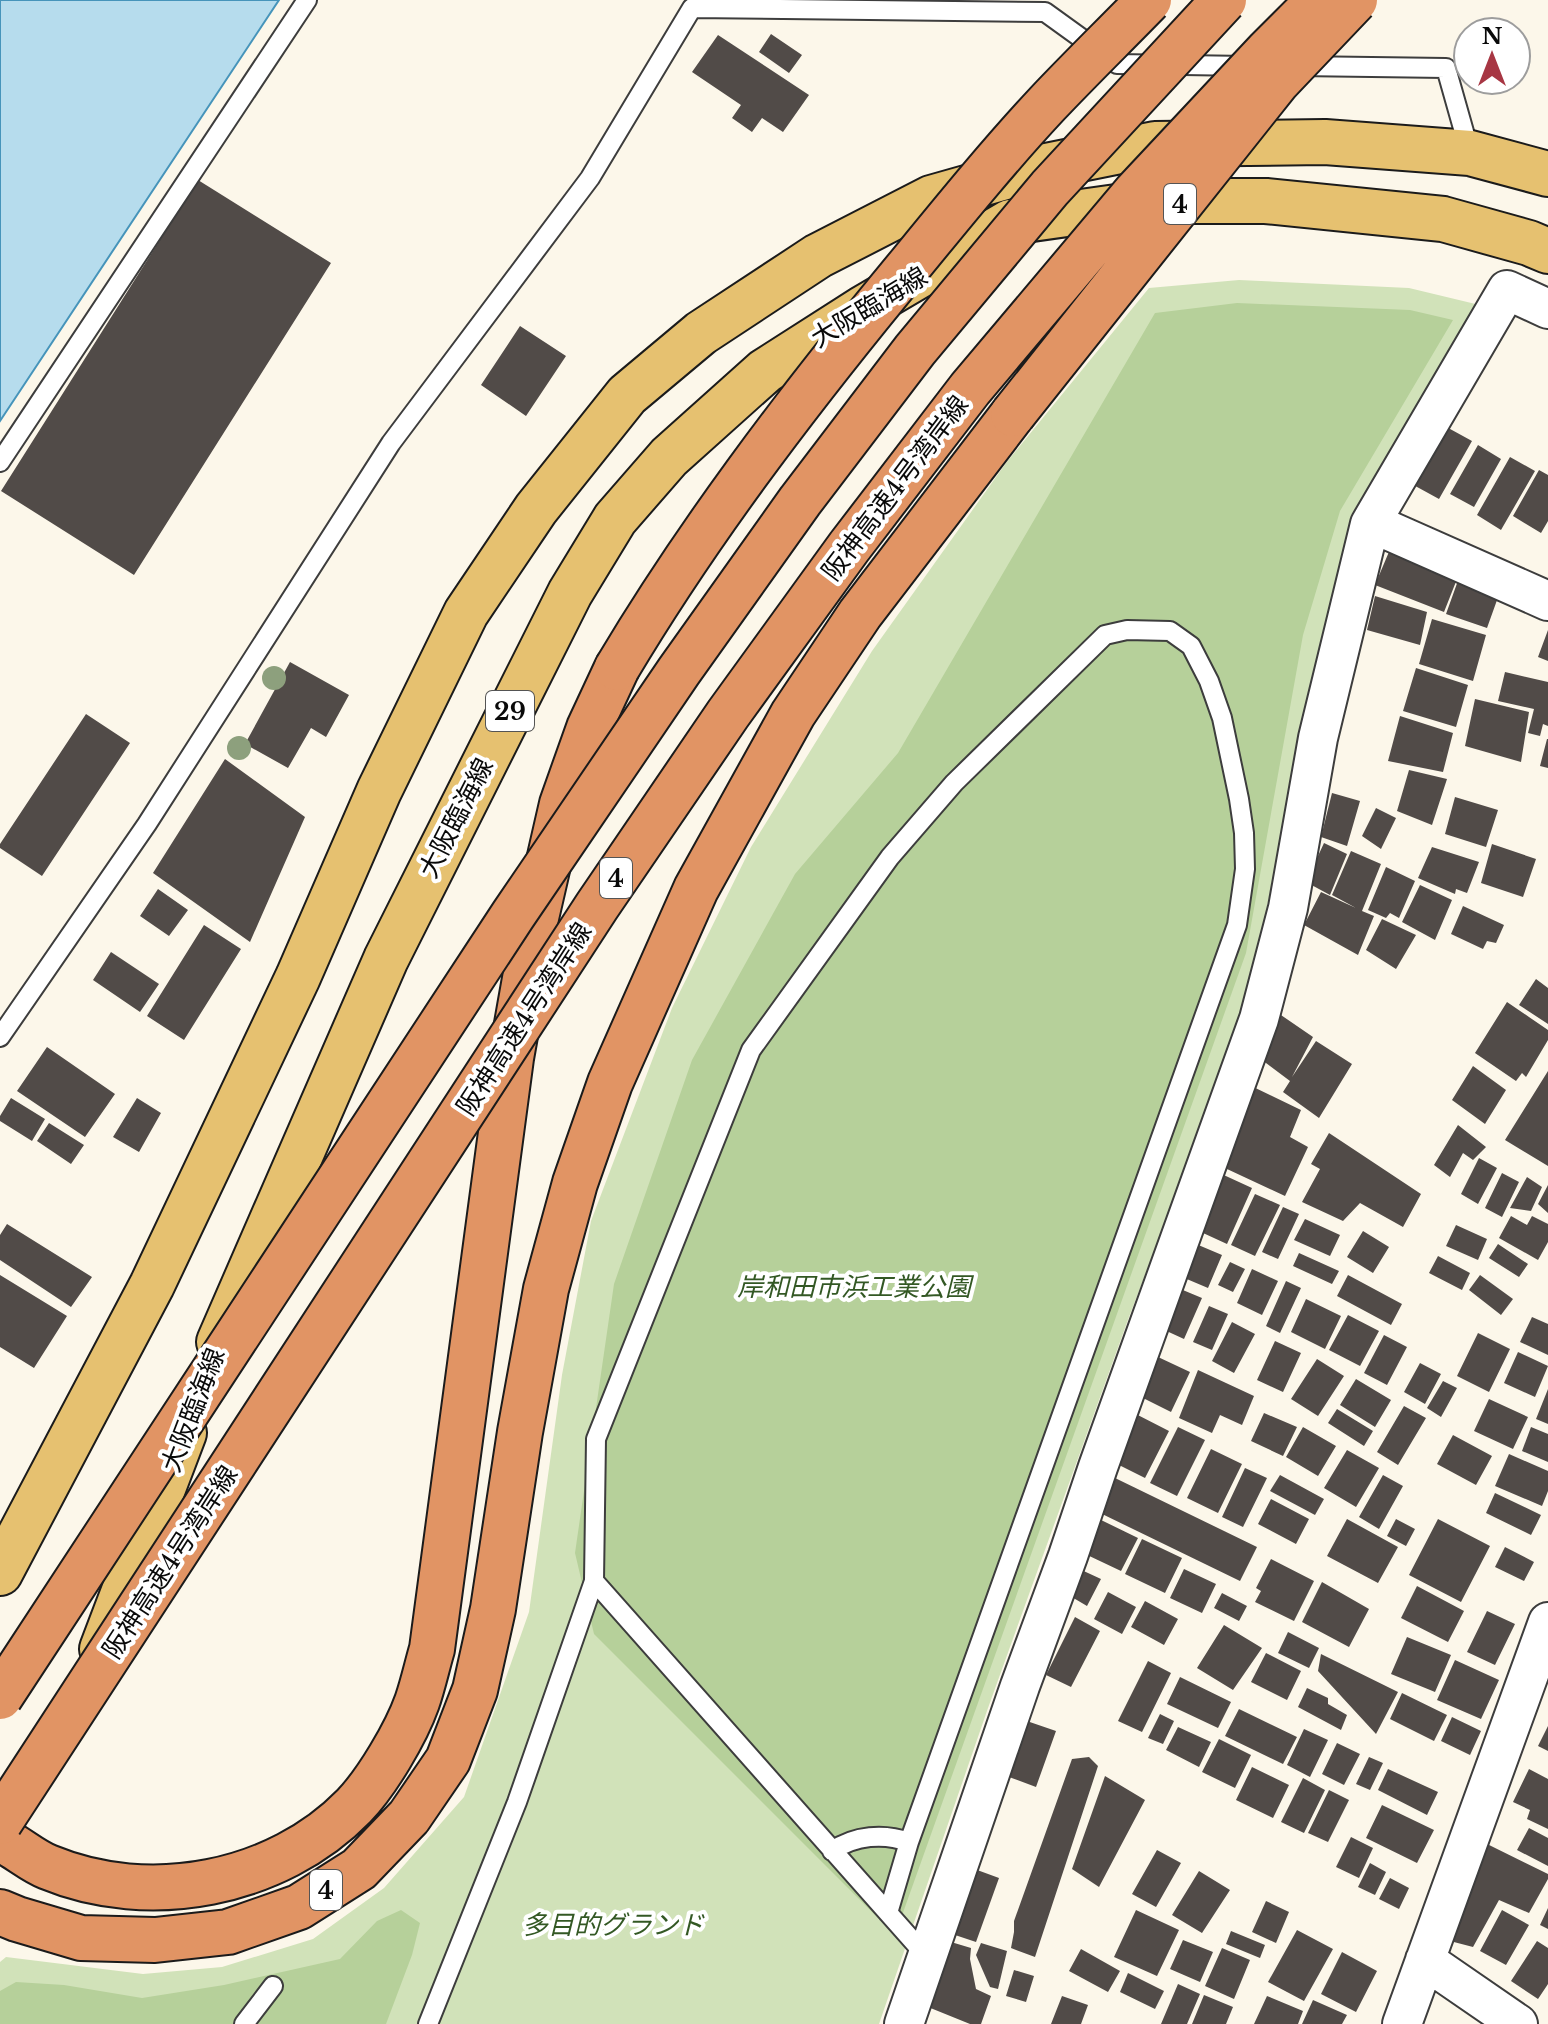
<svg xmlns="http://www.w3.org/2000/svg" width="1548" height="2024" font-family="'Libre Baskerville','Noto Sans JP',serif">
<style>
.green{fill:#d1e2b9}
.forest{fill:#b6d09a}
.water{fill:#b6dced;stroke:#4694ba;stroke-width:2}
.building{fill:#514b48}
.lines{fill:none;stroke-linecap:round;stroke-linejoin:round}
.service-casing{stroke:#3d3d3d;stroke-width:22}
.minor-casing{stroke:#3d3d3d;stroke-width:42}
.primary-casing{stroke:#1b1b1b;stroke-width:48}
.motorway-casing{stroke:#1b1b1b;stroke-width:48}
.service{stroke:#fff;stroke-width:18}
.minor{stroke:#fff;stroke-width:38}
.primary{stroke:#e6c170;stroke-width:44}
.motorway{stroke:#e19464;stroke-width:44}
.motorway-bridge-casing{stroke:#1b1b1b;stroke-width:48;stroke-linecap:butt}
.motorway-bridge{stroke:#e19464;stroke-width:44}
.tree{fill:#8da07d}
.labels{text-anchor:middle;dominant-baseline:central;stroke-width:8;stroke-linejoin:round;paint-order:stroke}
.shield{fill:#fff;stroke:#545454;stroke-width:2}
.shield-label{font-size:24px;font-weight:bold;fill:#0a0a0a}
.street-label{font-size:26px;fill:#0a0a0a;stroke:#fff}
.park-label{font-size:26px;font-style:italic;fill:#335824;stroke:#fff}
</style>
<rect width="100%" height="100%" fill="#fcf7ea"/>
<path class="green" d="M1239,280L1409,288L1488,307L1357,519L1322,636L1257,956L1229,1055L1129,1317L988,1708L879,2024H0V1962L6,1957L143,1974L222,1967L313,1939L384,1888L464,1797L529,1612L562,1375L591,1221L672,1008L751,847L872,651L1006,463L1149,288Z"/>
<path class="forest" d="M1237,303L1410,310L1453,320L1340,511L1303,635L1246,953L895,1935L594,1634L575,1553L614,1284L692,1060L795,874L898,753L1155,313Z
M401,1910L420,1923L412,1955L386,2024H0V1991L16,1982L64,1985L142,1998L224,1985L340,1959L377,1921Z"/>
<path class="water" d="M0,0H279L0,421Z"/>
<path class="building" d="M771,34L802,55L789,73L759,52Z
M718,35L809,95L783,132L762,118L752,132L732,118L741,105L692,72Z
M198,180L331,263L134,575L1,491Z
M520,326L566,356L526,416L481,385Z
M1441,424L1472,441L1439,499L1408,482Z
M1478,445L1501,459L1474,507L1450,494Z
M1510,457L1535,471L1501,530L1477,515Z
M1539,470L1548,475V521L1541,533L1513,516Z
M1391,547L1459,574L1444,612L1375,585Z
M1460,575L1501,589L1487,628L1446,614Z
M1375,596L1427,612L1420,645L1367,630Z
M1432,619L1486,635L1473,681L1419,664Z
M1548,630V661L1538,657Z
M290,662L349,695L326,737L311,728L288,768L245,744Z
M1416,668L1468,685L1456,727L1403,711Z
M1505,672L1548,682V726L1543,724L1540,736L1528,733L1534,709L1498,701Z
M1475,699L1529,712L1521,762L1465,746Z
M86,714L130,743L42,876L0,848V844Z
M1400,716L1453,733L1443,772L1388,761Z
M1547,739H1548V768L1540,766Z
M225,759L305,817L250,942L153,873Z
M1409,770L1447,779L1432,825L1397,811Z
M1332,793L1360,801L1347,846L1321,837Z
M1455,797L1498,810L1486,847L1445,834Z
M1376,808L1396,818L1381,849L1362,836Z
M1324,843L1347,854L1330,895L1306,882Z
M1492,844L1536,859L1523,897L1481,883Z
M1432,847L1479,862L1467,893L1456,889L1455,894L1418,878Z
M1351,851L1381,864L1362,911L1374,916L1358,955L1304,925L1321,892L1356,908L1332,895Z
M1386,867L1415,881L1399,918L1390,913L1386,918L1368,910Z
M1420,885L1452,900L1435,940L1402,922Z
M158,889L188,910L169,936L140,916Z
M1463,906L1504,925L1496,943L1487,941L1483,949L1451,934Z
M1382,919L1416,935L1396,969L1366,950Z
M204,925L241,949L184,1040L147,1016Z
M111,952L159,984L140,1012L93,980Z
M1536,979L1548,988V1024L1519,1005Z
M1507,1002L1548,1030V1040L1526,1077L1522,1073L1516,1081L1475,1053Z
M1278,1013L1313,1037L1292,1077L1316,1041L1352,1064L1319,1118L1283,1092L1290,1081L1254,1054Z
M47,1047L115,1094L85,1137L17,1091Z
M1473,1066L1506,1090L1485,1124L1452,1100Z
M1548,1071V1166L1505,1140Z
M1243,1082L1301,1110L1290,1137L1308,1147L1285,1196L1212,1162Z
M11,1098L45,1119L32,1141L0,1121V1116Z
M137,1098L161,1113L139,1152L113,1137Z
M49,1123L84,1145L71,1164L37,1141Z
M1458,1125L1486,1147L1473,1160L1463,1153L1450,1177L1434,1165Z
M1329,1133L1421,1194L1403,1227L1360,1203L1343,1221L1302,1202L1320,1169L1311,1164Z
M1479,1158L1497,1168L1478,1204L1461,1194Z
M1215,1171L1252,1188L1227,1244L1190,1227Z
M1502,1173L1519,1182L1502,1217L1485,1208Z
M1527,1177L1542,1187L1531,1211L1510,1208Z
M1548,1185V1213L1538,1204Z
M1255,1194L1280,1205L1255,1256L1231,1245Z
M1283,1207L1299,1214L1278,1259L1262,1252Z
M1511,1216L1527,1225L1532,1216L1548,1224V1242L1538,1260L1499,1238Z
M1305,1219L1340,1235L1330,1256L1294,1240Z
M7,1224L92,1277L71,1307L0,1260V1235Z
M1456,1225L1487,1239L1478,1260L1446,1246Z
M1363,1231L1389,1247L1373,1273L1347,1257Z
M1196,1244L1222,1255L1208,1288L1182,1277Z
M1498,1244L1528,1264L1519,1277L1489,1258Z
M1299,1253L1339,1271L1332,1284L1293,1266Z
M1438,1256L1470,1273L1462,1290L1429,1273Z
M1230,1262L1245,1269L1233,1292L1218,1285Z
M1252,1269L1278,1281L1262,1315L1237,1303Z
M0,1275L67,1316L34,1368L0,1347Z
M1348,1275L1402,1304L1391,1325L1337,1296Z
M1480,1275L1513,1299L1501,1315L1469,1290Z
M1286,1281L1301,1288L1280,1333L1266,1326Z
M1178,1288L1202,1298L1184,1339L1160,1328Z
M1306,1299L1341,1316L1325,1349L1291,1332Z
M1209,1306L1228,1314L1212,1350L1193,1342Z
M1348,1315L1379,1331L1360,1366L1329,1350Z
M1532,1317L1548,1324V1355L1520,1342Z
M1232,1322L1255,1334L1234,1373L1212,1361Z
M1478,1333L1510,1349L1489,1392L1457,1376Z
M1384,1335L1407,1347L1387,1385L1364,1373Z
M1275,1341L1301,1353L1283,1392L1257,1380Z
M1518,1352L1548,1366L1535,1397L1504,1383Z
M1158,1357L1190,1372L1171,1412L1139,1396Z
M1317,1359L1344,1376L1318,1416L1291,1399Z
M1420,1363L1441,1374L1425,1404L1404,1392Z
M1198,1370L1254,1396L1242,1425L1220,1415L1212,1433L1179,1418Z
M1356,1379L1391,1400L1375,1427L1340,1405Z
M1443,1381L1457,1388L1441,1417L1427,1408Z
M1548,1389V1424L1536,1419Z
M1489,1399L1528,1417L1513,1449L1474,1431Z
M1404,1406L1426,1418L1398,1465L1377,1452Z
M1337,1409L1373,1431L1364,1446L1328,1423Z
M1128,1410L1169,1431L1145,1478L1105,1458Z
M1264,1413L1297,1427L1283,1456L1251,1441Z
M1178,1427L1205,1440L1177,1496L1150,1483Z
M1303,1427L1336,1446L1318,1476L1286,1457Z
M1531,1427L1548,1434V1462L1522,1451Z
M1453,1435L1492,1456L1476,1485L1437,1464Z
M1211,1449L1242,1464L1218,1513L1187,1498Z
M1347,1450L1379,1468L1356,1507L1324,1488Z
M1509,1454L1548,1471V1491L1542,1506L1495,1486Z
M1245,1468L1267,1478L1243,1527L1222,1517Z
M1280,1475L1324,1499L1315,1515L1270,1491Z
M1383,1475L1403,1486L1379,1529L1359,1517Z
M1115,1478L1257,1547L1240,1581L1098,1512Z
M1495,1493L1541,1515L1531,1535L1486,1513Z
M1271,1499L1309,1519L1296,1544L1258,1524Z
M1099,1519L1138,1538L1121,1571L1083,1553Z
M1347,1519L1398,1547L1378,1583L1327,1556Z
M1396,1519L1415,1529L1406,1546L1387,1536Z
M1438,1519L1490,1546L1461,1602L1409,1575Z
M1142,1539L1182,1558L1165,1593L1125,1574Z
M1505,1547L1534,1562L1524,1581L1495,1567Z
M1271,1559L1314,1581L1294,1621L1255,1602L1261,1591L1256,1588Z
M1075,1567L1101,1579L1087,1606L1065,1593Z
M1184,1569L1216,1584L1202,1613L1170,1598Z
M1322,1582L1369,1609L1349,1647L1302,1622Z
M1417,1586L1464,1611L1448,1642L1401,1618Z
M1108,1592L1136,1607L1122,1634L1094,1619Z
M1222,1593L1247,1606L1239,1621L1214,1608Z
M1145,1601L1178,1619L1164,1645L1131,1627Z
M1487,1611L1515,1624L1495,1665L1467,1652Z
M1075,1617L1100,1631L1071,1687L1046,1675Z
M1224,1625L1262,1648L1233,1690L1197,1668Z
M1288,1632L1319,1648L1309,1668L1278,1653Z
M1407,1637L1451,1655L1435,1692L1391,1674Z
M1266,1653L1301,1671L1287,1700L1251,1682Z
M1321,1654L1398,1692L1376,1734L1318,1671Z
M1455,1660L1499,1680L1481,1719L1437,1700Z
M1148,1661L1171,1673L1142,1732L1118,1721Z
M1180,1677L1231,1702L1218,1728L1167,1704Z
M1307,1688L1328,1698V1704L1347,1715L1341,1730L1298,1707Z
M1402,1693L1447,1715L1434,1741L1390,1719Z
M1239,1709L1297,1737L1283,1764L1225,1736Z
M1160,1714L1174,1721L1163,1744L1148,1738Z
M1452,1717L1481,1731L1470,1755L1441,1741Z
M1021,1719L1056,1731L1036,1787L1001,1774Z
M1548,1726V1751L1538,1746Z
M1178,1727L1211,1742L1199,1767L1166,1750Z
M1304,1729L1328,1740L1310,1777L1287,1765Z
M1219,1739L1251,1755L1235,1788L1202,1772Z
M1337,1743L1360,1754L1344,1785L1322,1774Z
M1089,1757L1098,1766L1035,1957L1011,1948L1014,1932V1921L1072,1759Z
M1369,1757L1383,1763L1370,1790L1356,1784Z
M1252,1767L1289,1785L1273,1818L1236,1800Z
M1388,1769L1438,1792L1427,1815L1378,1790Z
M1529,1769L1548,1779V1829L1527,1819L1530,1810L1513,1802Z
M1105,1776L1145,1800L1099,1887L1072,1869Z
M1303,1778L1325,1790L1304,1833L1281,1822Z
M1329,1790L1349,1800L1328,1842L1308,1833Z
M1382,1805L1434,1830L1417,1863L1366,1838Z
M1529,1828L1548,1838V1866L1517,1850Z
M1351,1837L1373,1848L1359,1878L1336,1867Z
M1481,1841L1548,1874V1879L1529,1913L1499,1900L1473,1947L1450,1941Z
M1157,1850L1181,1863L1156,1907L1132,1894Z
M1370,1863L1386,1872L1375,1895L1358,1887Z
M969,1867L999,1878L976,1942L946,1932Z
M1199,1871L1230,1890L1202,1933L1172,1915Z
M1390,1878L1409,1888L1399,1909L1379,1899Z
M1266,1901L1289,1912L1276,1943L1252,1932Z
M1548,1908V1929L1540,1925Z
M1136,1910L1179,1930L1157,1976L1114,1957Z
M1502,1910L1529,1925L1506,1965L1480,1951Z
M1297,1930L1333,1949L1304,2001L1268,1982Z
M1231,1931L1265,1945L1260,1958L1226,1944Z
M1183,1940L1213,1952L1200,1982L1170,1969Z
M1537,1941L1548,1948V1984L1538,1999L1511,1981Z
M951,1942L971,1948L970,1959L976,1989L991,1996L981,2024H970L928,2007Z
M981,1943L1007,1951L998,1989L990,1987L976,1955Z
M1222,1948L1250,1960L1234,1999L1205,1986Z
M1081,1949L1120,1971L1108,1992L1069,1971Z
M1342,1952L1377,1971L1356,2012L1321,1994Z
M1014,1970L1034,1976L1026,2002L1006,1996Z
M1128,1973L1164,1991L1155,2009L1120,1992Z
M1178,1984L1200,1994L1187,2024H1161Z
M1204,1995L1233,2007L1226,2024H1192Z
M1062,1996L1088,2005L1081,2024H1051Z
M1267,1996L1303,2011L1298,2024H1254Z
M1313,2000L1347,2015L1342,2024H1302Z"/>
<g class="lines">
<g class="service-casing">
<path id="service" d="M1297,66L1446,68L1470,153
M0,462L307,0
M0,1037L147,824L391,443L590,178L692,8L1045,12L1117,64L1248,66
M594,1581L928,1958
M832,1851C855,1835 884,1833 909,1842
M244,2024L273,1986
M428,2024L517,1802L594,1581L596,1439L751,1050L890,857L954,783L1105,635L1127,630L1170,631L1191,646L1209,681L1222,718L1239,799L1244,833L1245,869L1237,925L909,1842L888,1913"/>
</g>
<g class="minor-casing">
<path id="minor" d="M1383,528L1548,601
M1425,1960L1518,2024
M904,2024L1020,1686L1068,1556L1098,1467L1259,1019L1288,908L1318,738L1370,524L1507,290L1548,309
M1402,2024L1548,1622"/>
</g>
<g class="primary-casing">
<path id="primary" d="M219,1342L386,959L570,593L615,519L669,457L765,371L862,309L1010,222L1159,201H1266L1443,219L1529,243L1548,251
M0,1573L152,1285L298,977L379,791L466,613L536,509L627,395L701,333L818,256L931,198L1041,167L1155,144L1325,142L1470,153L1548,174
M102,1649L184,1433"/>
</g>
<g class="motorway-casing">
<path id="motorway" d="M11,1845C23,1852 35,1862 48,1867C149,1909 277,1885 354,1806C377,1782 406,1733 417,1702C423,1685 427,1666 432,1649L511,1058L535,922L562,804L589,728L617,668
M0,1912L17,1919L81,1938L155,1940L228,1932L299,1907L359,1869L409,1817L448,1760L475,1690L493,1609L520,1432L546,1289L575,1183L610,1083L696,889L793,714L860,614L1013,414"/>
</g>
<use href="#service" class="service"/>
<use href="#minor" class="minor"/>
<use href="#primary" class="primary"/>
<use href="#motorway" class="motorway"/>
<g class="motorway-bridge-casing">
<path id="motorway-bridge" d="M1013,414L1277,82L1355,0
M617,668C697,534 791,410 890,289C941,227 992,163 1047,104C1080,69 1115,35 1149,0
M0,1697L513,915L679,671L800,501L915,350L1050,188L1224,0
M0,1822L597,906L728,714L849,547L970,389L1136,192L1268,51L1319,0"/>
</g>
<use href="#motorway-bridge" class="motorway-bridge"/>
</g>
<g class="tree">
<circle cx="274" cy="678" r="12"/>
<circle cx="239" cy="748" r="12"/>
</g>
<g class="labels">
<g class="shield">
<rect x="1164" y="184" width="32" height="40" rx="6"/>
<rect x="486" y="691" width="48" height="40" rx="6"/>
<rect x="600" y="858" width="32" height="40" rx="6"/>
<rect x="310" y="1870" width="32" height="40" rx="6"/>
</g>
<g class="shield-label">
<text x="1180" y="204">4</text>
<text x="510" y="711">29</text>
<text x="616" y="878">4</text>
<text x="326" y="1890">4</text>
</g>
<g class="street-label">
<text transform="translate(869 307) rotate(-31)">大阪臨海線</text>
<text transform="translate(895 488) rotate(-53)">阪神高速4号湾岸線</text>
<text transform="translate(456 818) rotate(-63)">大阪臨海線</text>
<text transform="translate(524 1019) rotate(-57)">阪神高速4号湾岸線</text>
<text transform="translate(193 1410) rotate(-69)">大阪臨海線</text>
<text transform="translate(170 1562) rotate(-57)">阪神高速4号湾岸線</text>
</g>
<g class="park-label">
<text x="854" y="1287">岸和田市浜工業公園</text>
<text x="613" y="1925">多目的グランド</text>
</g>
</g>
<g transform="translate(1492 56)"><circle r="38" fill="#ffffff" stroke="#9d9d9d" stroke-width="2"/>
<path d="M0-6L14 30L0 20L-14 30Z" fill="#a73643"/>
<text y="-12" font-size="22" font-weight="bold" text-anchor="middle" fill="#0a0a0a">N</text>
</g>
</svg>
